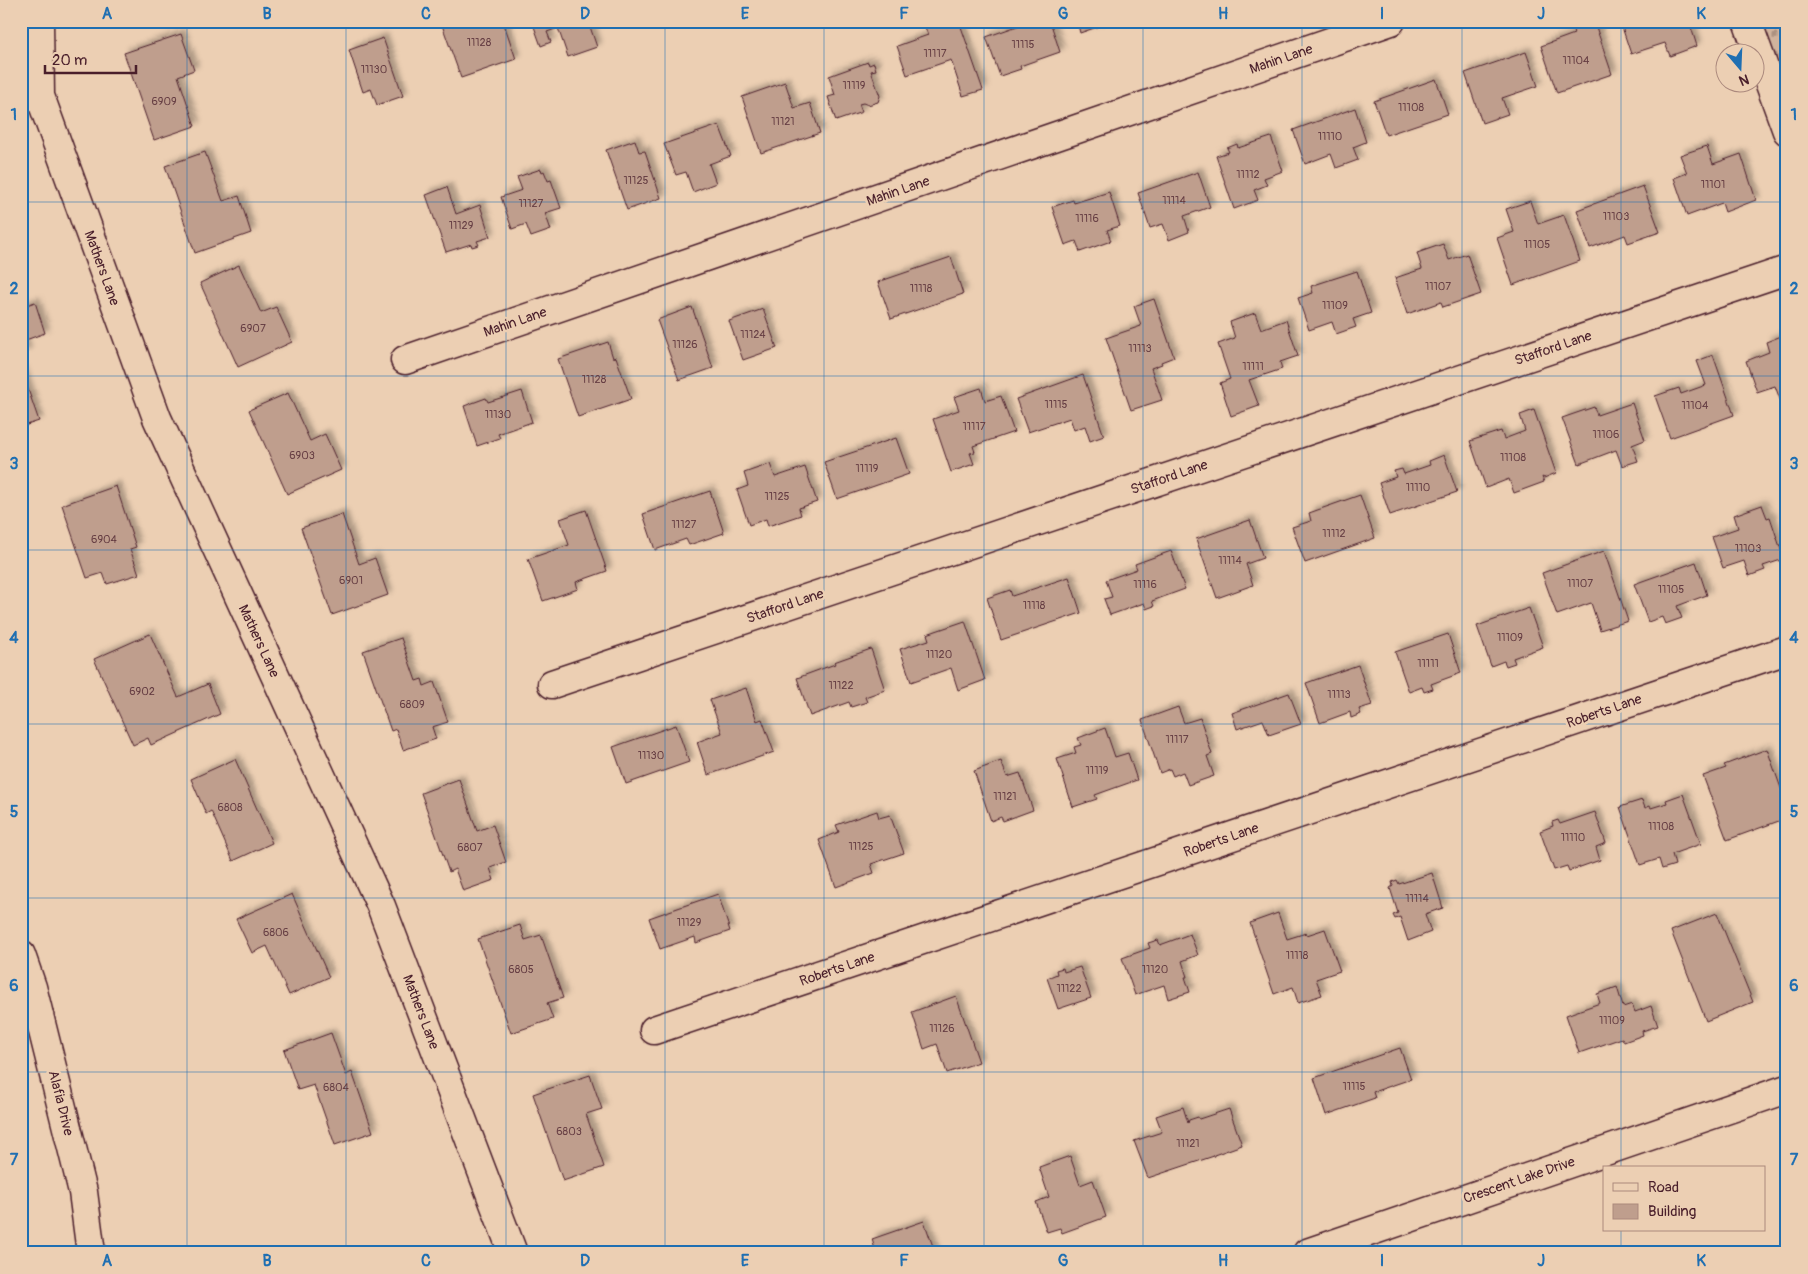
<svg xmlns="http://www.w3.org/2000/svg" width="1808" height="1274" font-family="Pangolin,sans-serif">
<style>
.cemetery{fill:url(#cemetery-stones);stroke:#8e6964}
.building{fill:#bf9e8d;stroke:#4a1f2b;filter:url(#shadow)}
.lines{fill:none;stroke-linecap:round;stroke-linejoin:round}
.minor-casing{stroke:#4a1f2b;stroke-width:31}
.minor{stroke:#eccfb3;stroke-width:28}
.grid{fill:none;stroke:#1f6fb2;stroke-width:1;stroke-opacity:0.55}
.labels{text-anchor:middle;dominant-baseline:central;stroke-width:5;stroke-linejoin:round;paint-order:stroke}
.number-label{font-size:11px;fill:#673f44}
.street-label{font-size:14px;fill:#4a1f2b;stroke:#eccfb3}
.neatline{fill:none;stroke:#1f6fb2;stroke-width:2}
.grid-label{font-size:16px;text-anchor:middle;font-weight:bold;fill:#1f6fb2}
</style>
<defs>
<pattern id="cemetery-stones" width="16" height="16" patternUnits="userSpaceOnUse" patternTransform="scale(1.25)"><rect width="16" height="16" fill="#d1b39d"/><path d="M2 7V4a2 2 0 0 1 4 0v3zM10 15v-3a2 2 0 0 1 4 0v3z" fill="#ac9180"/></pattern>
<filter id="shadow"><feDropShadow dx="4.5" dy="-4.5" stdDeviation="2.5" flood-color="#0004"/></filter>
</defs>
<rect width="100%" height="100%" fill="#eccfb3"/>
<filter id="ink" filterUnits="userSpaceOnUse"><feTurbulence type="fractalNoise" baseFrequency=".02" numOctaves="2"/><feDisplacementMap in="SourceGraphic" scale="10" xChannelSelector="R" yChannelSelector="G"/><feConvolveMatrix kernelMatrix="1 2 1 2 8 2 1 2 1" color-interpolation-filters="sRGB"/></filter>
<g filter="url(#ink)">
<path class="cemetery" d="M1758,21H1787V105Z"/>
<path class="building" d="M454,21H479L480,23L485,21H503L516,59L461,78L442,25Z
M532,21H588L597,47L568,57L558,28L547,32L551,42L541,46Z
M926,21H959L983,90L963,96L951,60L907,75L897,46L928,35L923,22Z
M1022,21H1050L1060,52L1020,66L1021,69L1000,76L986,37L1023,24Z
M1077,21H1098L1100,26L1080,33Z
M1586,21H1594L1612,74L1557,93L1541,46L1574,34L1572,26Z
M1620,21H1689L1697,46L1670,56L1665,43L1631,54Z
M181,34L194,70L178,76L195,126L154,140L124,53Z
M383,38L403,96L377,105L371,89L363,92L349,50Z
M1526,52L1538,86L1502,98L1508,114L1482,123L1465,73Z
M868,62L869,65L874,63L876,70L871,71L880,96L878,102L868,105L863,103L859,104L862,112L836,121L828,97L835,95L829,76Z
M1436,79L1448,114L1386,135L1374,101Z
M785,82L794,108L810,103L820,133L761,153L742,97Z
M1355,108L1366,142L1353,147L1358,160L1336,168L1331,154L1305,164L1293,130Z
M719,125L731,156L709,164L716,183L693,192L686,172L676,175L664,144Z
M1271,137L1283,171L1264,178L1267,185L1254,190L1258,200L1234,209L1216,156L1229,152L1227,148L1237,144L1238,148Z
M635,140L639,152L645,151L661,198L627,210L606,150Z
M1707,146L1713,164L1741,154L1756,200L1725,212L1722,203L1687,216L1674,178L1687,173L1680,155Z
M205,152L223,201L239,196L251,233L195,253L165,166Z
M541,169L542,172L544,171L548,181L551,180L561,208L545,213L551,230L531,237L526,224L512,229L501,197L522,190L517,177Z
M1198,172L1210,207L1184,216L1189,232L1169,240L1163,224L1150,228L1138,193Z
M1643,186L1660,232L1628,243L1625,235L1590,248L1577,210Z
M447,187L456,214L480,205L490,237L477,241L479,245L472,247L471,244L446,252L426,195Z
M1109,192L1120,226L1107,230L1111,241L1080,252L1076,241L1065,245L1052,207L1073,200L1074,203Z
M1530,201L1538,224L1564,215L1580,261L1513,285L1497,238L1514,232L1506,209Z
M1443,244L1449,260L1467,254L1481,294L1443,307L1441,302L1407,314L1395,278L1422,269L1417,253Z
M951,257L963,294L891,319L878,282Z
M239,265L261,313L276,307L292,342L238,367L200,283Z
M1357,271L1371,313L1353,319L1356,327L1336,334L1332,322L1309,330L1298,298L1313,293L1311,286Z
M1154,299L1174,357L1161,362L1162,364L1151,368L1162,400L1131,410L1106,338L1141,326L1134,306Z
M35,302L45,333L23,341L27,352L21,354V307Z
M692,307L713,368L679,380L657,320Z
M763,309L777,348L743,360L729,321Z
M1255,313L1261,329L1286,320L1298,356L1280,362L1282,369L1249,380L1259,406L1231,416L1220,383L1230,379L1218,344L1235,338L1230,322Z
M1784,335L1787,342V400L1781,402L1775,386L1757,392L1746,361L1769,352L1766,342Z
M608,342L613,358L616,357L631,399L578,417L558,359Z
M1713,355L1734,415L1670,438L1655,396L1679,388L1681,394L1706,385L1697,361Z
M21,369L39,421L21,427Z
M1083,375L1104,436L1090,441L1085,426L1074,430L1070,418L1028,432L1016,399Z
M981,388L985,401L1001,396L1014,432L973,446L975,452L970,453L974,464L951,472L933,419L959,410L954,397Z
M522,391L532,422L498,434L500,438L477,446L464,406L486,398L488,402Z
M288,393L310,441L325,434L341,470L287,494L249,410Z
M1632,403L1645,440L1632,445L1638,461L1622,466L1616,450L1579,464L1562,418L1594,407L1597,415Z
M1534,410L1556,473L1544,478L1542,477L1544,482L1514,493L1509,479L1486,488L1470,441L1501,431L1504,439L1525,431L1520,415Z
M896,438L909,474L837,499L824,462Z
M1444,455L1457,492L1390,515L1379,483L1396,477L1394,471L1402,469L1404,474L1430,465L1429,461Z
M770,464L775,477L805,467L817,502L799,508L801,515L768,526L766,519L749,525L737,490L748,486L744,473Z
M116,486L136,547L130,549L139,574L107,584L103,573L87,578L62,505Z
M710,491L724,533L689,545L686,539L655,550L643,514Z
M1360,495L1375,538L1305,563L1292,527L1311,521L1309,513Z
M1762,505L1767,518L1770,517L1784,559L1763,566L1765,570L1749,576L1744,561L1723,568L1712,537L1738,528L1734,515Z
M586,510L607,571L576,582L578,589L543,601L528,559L569,545L560,519Z
M342,514L359,564L375,558L388,595L332,615L301,528Z
M1250,520L1263,558L1246,564L1253,585L1217,598L1196,539Z
M1171,551L1185,589L1152,601L1154,606L1146,609L1144,603L1110,615L1104,599L1112,597L1106,580L1137,569L1135,564Z
M1604,551L1628,621L1600,630L1591,603L1557,615L1542,573Z
M1696,562L1707,595L1677,606L1682,618L1665,624L1662,617L1648,622L1634,584Z
M1069,577L1081,613L1001,640L987,598L1010,590L1012,596Z
M1529,608L1543,647L1513,658L1515,663L1506,666L1504,661L1491,666L1477,626Z
M965,621L985,680L958,690L951,668L911,682L900,649L929,640L927,634Z
M150,634L178,697L208,684L220,714L151,745L148,738L133,745L94,659Z
M1448,634L1461,673L1431,684L1433,689L1424,692L1422,687L1409,692L1395,652Z
M401,638L416,681L422,679L424,686L434,682L448,722L432,727L436,739L403,750L396,729L391,731L363,651Z
M871,649L885,690L865,697L867,702L851,707L849,702L810,716L797,678L835,664L834,662Z
M1358,665L1372,705L1359,709L1361,714L1351,718L1350,712L1320,723L1306,683Z
M746,688L757,721L762,719L774,752L708,775L697,742L722,733L710,700Z
M1289,693L1301,724L1269,735L1263,720L1237,729L1232,713Z
M1178,707L1184,723L1200,718L1212,754L1207,756L1214,776L1188,785L1183,772L1173,776L1170,769L1160,773L1142,720Z
M676,725L689,762L626,784L613,747Z
M1105,728L1115,757L1128,753L1137,780L1095,795L1097,799L1073,807L1057,759L1076,753L1074,747L1081,745L1078,738Z
M1767,749L1787,805V818L1727,840L1703,776L1726,768L1724,765Z
M235,759L272,843L233,861L211,811L206,814L191,779Z
M1001,761L1007,777L1020,773L1033,810L1003,821L1001,817L991,821L974,771Z
M459,779L477,831L493,825L506,862L490,868L494,880L463,891L455,869L449,872L421,793Z
M1683,794L1701,844L1672,854L1675,865L1662,869L1659,859L1640,865L1620,807L1642,800L1645,808L1650,806L1651,808L1667,803L1666,800Z
M877,811L879,818L890,815L904,853L871,864L874,873L836,887L819,840L839,832L836,825Z
M1595,812L1606,843L1596,847L1600,860L1569,871L1567,866L1554,870L1540,831L1553,826L1552,822L1558,820L1560,824Z
M1432,873L1443,908L1425,914L1431,932L1408,941L1400,917L1395,919L1393,915L1398,913L1390,888L1393,886L1392,882L1397,880L1399,884Z
M292,894L329,977L289,995L267,946L252,953L236,919Z
M718,894L730,931L696,943L695,937L660,949L649,918Z
M1278,913L1287,939L1306,933L1307,935L1325,929L1340,971L1316,979L1322,995L1298,1003L1293,987L1274,994L1250,923Z
M1717,913L1753,1002L1706,1021L1671,931Z
M520,925L525,940L541,935L563,998L547,1003L553,1019L511,1033L478,939Z
M1190,934L1198,955L1182,961L1187,977H1185L1190,992L1168,999L1164,985L1135,995L1122,958L1150,948L1148,943L1158,940L1160,945Z
M1080,967L1091,998L1058,1009L1047,978L1057,974L1056,970L1063,968L1064,972Z
M1617,987L1623,1007L1632,1004L1635,1012L1651,1006L1658,1026L1642,1031L1643,1035L1624,1042L1622,1038L1579,1053L1566,1015L1600,1003L1597,994Z
M956,996L979,1062L947,1073L937,1044L924,1049L912,1012Z
M331,1033L346,1075L352,1072L373,1132L335,1145L314,1085L298,1090L284,1050Z
M1400,1048L1411,1079L1373,1092L1375,1098L1326,1115L1314,1078Z
M590,1075L602,1109L586,1114L604,1167L563,1181L533,1094Z
M1183,1107L1188,1123L1189,1120L1198,1117L1199,1119L1229,1109L1242,1145L1214,1155V1156L1148,1178L1134,1141L1162,1132L1156,1116Z
M1070,1156L1080,1185L1093,1180L1106,1217L1062,1233L1060,1228L1047,1232L1036,1202L1049,1197L1039,1167Z
M924,1221L935,1252L876,1253L872,1239Z"/>
<g class="lines">
<g class="minor-casing">
<path id="minor" d="M39,21L40,96L157,418L381,906L513,1253
M1747,21L1787,131
M405,360L1391,21
M552,684L1787,270
M21,955L32,987L83,1192L91,1253
M654,1030L1787,650
M1307,1253L1787,1089"/>
</g>
<use href="#minor" class="minor"/>
</g>
</g>
<path class="grid" d="M187,21V1253M346,21V1253M506,21V1253M665,21V1253M824,21V1253M984,21V1253M1143,21V1253M1302,21V1253M1462,21V1253M1621,21V1168M21,202H1787M21,376H1787M21,550H1787M21,724H1787M21,898H1787M21,1072H1787M1621,1230V1253"/>
<g class="labels">
<g class="number-label">
<text x="479" y="42">11128</text>
<text x="1023" y="44">11115</text>
<text x="935" y="53">11117</text>
<text x="1576" y="60">11104</text>
<text x="374" y="69">11130</text>
<text x="854" y="85">11119</text>
<text x="164" y="101">6909</text>
<text x="1411" y="107">11108</text>
<text x="783" y="121">11121</text>
<text x="1330" y="136">11110</text>
<text x="1248" y="174">11112</text>
<text x="636" y="180">11125</text>
<text x="1713" y="184">11101</text>
<text x="1174" y="200">11114</text>
<text x="531" y="203">11127</text>
<text x="1616" y="216">11103</text>
<text x="1087" y="218">11116</text>
<text x="461" y="225">11129</text>
<text x="1537" y="244">11105</text>
<text x="1438" y="286">11107</text>
<text x="921" y="288">11118</text>
<text x="1335" y="305">11109</text>
<text x="253" y="328">6907</text>
<text x="753" y="334">11124</text>
<text x="685" y="344">11126</text>
<text x="1140" y="348">11113</text>
<text x="1253" y="366">11111</text>
<text x="594" y="379">11128</text>
<text x="1056" y="404">11115</text>
<text x="1695" y="405">11104</text>
<text x="498" y="414">11130</text>
<text x="974" y="426">11117</text>
<text x="1606" y="434">11106</text>
<text x="302" y="455">6903</text>
<text x="1513" y="457">11108</text>
<text x="867" y="468">11119</text>
<text x="1418" y="487">11110</text>
<text x="777" y="496">11125</text>
<text x="684" y="524">11127</text>
<text x="1334" y="533">11112</text>
<text x="104" y="539">6904</text>
<text x="1748" y="548">11103</text>
<text x="1230" y="560">11114</text>
<text x="351" y="580">6901</text>
<text x="1580" y="583">11107</text>
<text x="1145" y="584">11116</text>
<text x="1671" y="589">11105</text>
<text x="1034" y="605">11118</text>
<text x="1510" y="637">11109</text>
<text x="939" y="654">11120</text>
<text x="1428" y="663">11111</text>
<text x="841" y="685">11122</text>
<text x="142" y="691">6902</text>
<text x="1339" y="694">11113</text>
<text x="412" y="704">6809</text>
<text x="1177" y="739">11117</text>
<text x="651" y="755">11130</text>
<text x="1097" y="770">11119</text>
<text x="1005" y="796">11121</text>
<text x="230" y="807">6808</text>
<text x="1661" y="826">11108</text>
<text x="1573" y="837">11110</text>
<text x="861" y="846">11125</text>
<text x="470" y="847">6807</text>
<text x="1417" y="898">11114</text>
<text x="689" y="922">11129</text>
<text x="276" y="932">6806</text>
<text x="1297" y="955">11118</text>
<text x="521" y="969">6805</text>
<text x="1155" y="969">11120</text>
<text x="1069" y="988">11122</text>
<text x="1612" y="1020">11109</text>
<text x="942" y="1028">11126</text>
<text x="1354" y="1086">11115</text>
<text x="336" y="1087">6804</text>
<text x="569" y="1131">6803</text>
<text x="1188" y="1143">11121</text>
</g>
<g class="street-label">
<text transform="translate(1281 59) rotate(-19)">Mahin Lane</text>
<text transform="translate(898 191) rotate(-19)">Mahin Lane</text>
<text transform="translate(102 268) rotate(70)">Mathers Lane</text>
<text transform="translate(515 322) rotate(-19)">Mahin Lane</text>
<text transform="translate(1553 348) rotate(-19)">Stafford Lane</text>
<text transform="translate(1169 477) rotate(-19)">Stafford Lane</text>
<text transform="translate(785 606) rotate(-19)">Stafford Lane</text>
<text transform="translate(259 641) rotate(65)">Mathers Lane</text>
<text transform="translate(1604 711) rotate(-19)">Roberts Lane</text>
<text transform="translate(1221 840) rotate(-19)">Roberts Lane</text>
<text transform="translate(837 969) rotate(-19)">Roberts Lane</text>
<text transform="translate(421 1012) rotate(69)">Mathers Lane</text>
<text transform="translate(61 1103) rotate(76)">Alafia Drive</text>
<text transform="translate(1519 1180) rotate(-19)">Crescent Lake Drive</text>
</g>
</g>
<rect width="1808" height="1274" fill="none" stroke="#eccfb3" stroke-width="55"/>
<rect x="1603" y="1166" width="162" height="65" fill="#eccfb3" stroke="#ab897d"/>
<rect x="1613" y="1183" width="25" height="8" fill="#eccfb3" stroke="#ab897d"/>
<text x="1648" y="1192" font-size="15" fill="#4a1f2b">Road</text>
<rect x="1613" y="1204" width="25" height="15" fill="#bf9e8d" stroke="#ab897d"/>
<text x="1648" y="1216" font-size="15" fill="#4a1f2b">Building</text>
<g transform="translate(1740 68) rotate(161)"><circle r="24" fill="#eccfb3" stroke="#ab897d"/>
<path d="M0-4L9 19L0 12L-9 19Z" fill="#1f6fb2"/>
<text y="-8" font-size="14" font-weight="bold" text-anchor="middle" fill="#4a1f2b">N</text>
</g>
<path d="M45 65v8h91v-8" fill="none" stroke="#4a1f2b" stroke-width="2.5"/>
<text x="52" y="65" font-size="15" fill="#4a1f2b" stroke="#eccfb3" stroke-width="4" paint-order="stroke">20 m</text>
<rect x="28" y="28" width="1752" height="1218" class="neatline"/>
<g class="grid-label">
<text x="107" y="19">A</text>
<text x="267" y="19">B</text>
<text x="426" y="19">C</text>
<text x="585" y="19">D</text>
<text x="745" y="19">E</text>
<text x="904" y="19">F</text>
<text x="1063" y="19">G</text>
<text x="1223" y="19">H</text>
<text x="1382" y="19">I</text>
<text x="1541" y="19">J</text>
<text x="1701" y="19">K</text>
<text x="14" y="120">1</text>
<text x="1794" y="120">1</text>
<text x="14" y="294">2</text>
<text x="1794" y="294">2</text>
<text x="14" y="469">3</text>
<text x="1794" y="469">3</text>
<text x="14" y="643">4</text>
<text x="1794" y="643">4</text>
<text x="14" y="817">5</text>
<text x="1794" y="817">5</text>
<text x="14" y="991">6</text>
<text x="1794" y="991">6</text>
<text x="14" y="1165">7</text>
<text x="1794" y="1165">7</text>
<text x="107" y="1266">A</text>
<text x="267" y="1266">B</text>
<text x="426" y="1266">C</text>
<text x="585" y="1266">D</text>
<text x="745" y="1266">E</text>
<text x="904" y="1266">F</text>
<text x="1063" y="1266">G</text>
<text x="1223" y="1266">H</text>
<text x="1382" y="1266">I</text>
<text x="1541" y="1266">J</text>
<text x="1701" y="1266">K</text>
</g>
</svg>
